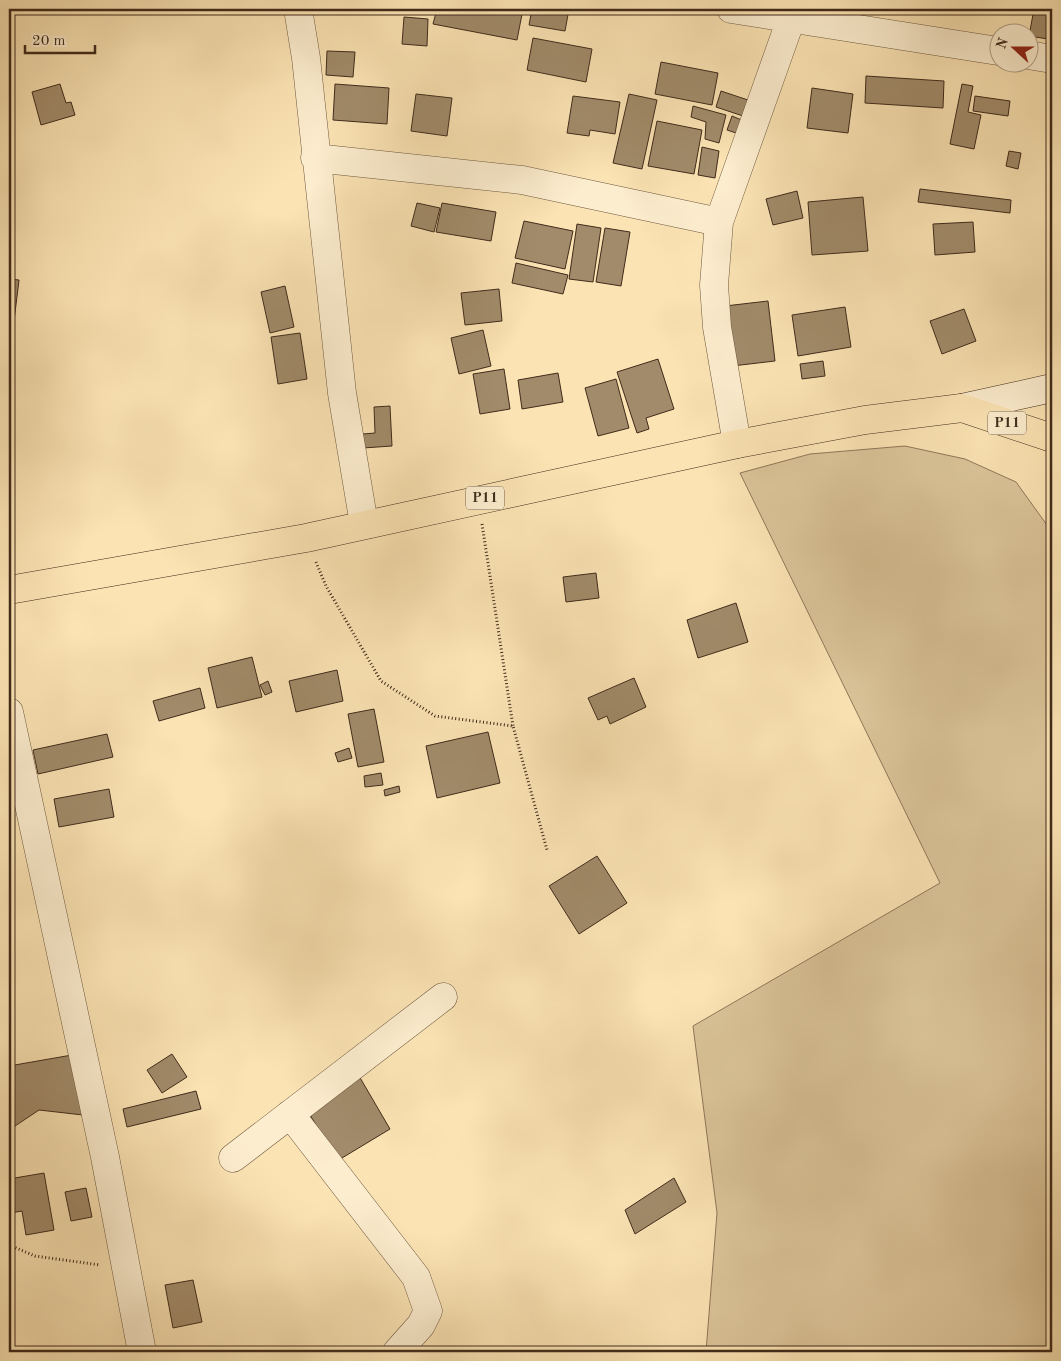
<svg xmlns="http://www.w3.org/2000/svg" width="1061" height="1361" font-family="'Old Standard TT',serif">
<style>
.green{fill:#dbc499;stroke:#8e785a}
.building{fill:#a18b6a;stroke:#402b1b}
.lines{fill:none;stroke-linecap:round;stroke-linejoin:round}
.minor-casing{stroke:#6f5941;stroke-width:29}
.secondary-casing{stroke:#402b1b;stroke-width:29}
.primary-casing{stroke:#402b1b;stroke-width:29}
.path{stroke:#402b1b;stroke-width:3;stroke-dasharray:1 2.5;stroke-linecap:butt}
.minor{stroke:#fcedce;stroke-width:28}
.secondary{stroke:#fcedce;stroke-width:28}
.primary{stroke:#fbe3b3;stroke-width:28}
.labels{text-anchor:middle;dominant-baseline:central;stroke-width:4;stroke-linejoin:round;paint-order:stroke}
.shield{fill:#fcedce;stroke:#786551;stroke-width:1}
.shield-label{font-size:14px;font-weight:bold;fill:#402b1b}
</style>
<rect width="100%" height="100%" fill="#fbe3b3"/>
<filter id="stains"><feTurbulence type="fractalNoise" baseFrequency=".004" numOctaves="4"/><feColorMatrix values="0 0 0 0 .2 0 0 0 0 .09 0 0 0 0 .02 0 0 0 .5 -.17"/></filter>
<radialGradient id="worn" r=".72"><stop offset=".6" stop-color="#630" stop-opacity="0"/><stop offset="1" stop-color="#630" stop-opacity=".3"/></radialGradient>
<path class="green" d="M905,446L965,459L1016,482L1052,532V1352H706L717,1213L693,1026L940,883L740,473L810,454Z"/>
<path class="building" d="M347,9H399V12L348,13Z
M437,9H523L517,40L433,24Z
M532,9H569L565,31L529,25Z
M1034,9H1052L1048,39L1029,36Z
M404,17L428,19L427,46L402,44Z
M533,38L592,49L586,82L527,70Z
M327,51L355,52L353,77L326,75Z
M661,62L718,73L712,105L655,94Z
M866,76L944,81L943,108L865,103Z
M60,84L66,103L71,102L75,115L41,125L32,92Z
M335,84L389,88L387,124L333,120Z
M962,84L973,86L968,112L981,115L974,149L950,144Z
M812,88L853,94L848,133L807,128Z
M721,91L748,100L743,116L716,107Z
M416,94L452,98L447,136L411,131Z
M629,94L657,100L642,169L613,163Z
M573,96L620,102L615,134L590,130L589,136L567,133Z
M975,96L1010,101L1008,116L973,111Z
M693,106L726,115L719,143L705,139L706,122L691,117Z
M732,116L744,121L739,134L727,130Z
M657,121L702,130L694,174L648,166Z
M702,147L719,151L715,178L698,175Z
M1009,151L1021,153L1018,169L1006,166Z
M920,189L1011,200L1010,213L918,202Z
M797,191L803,218L773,225L766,199Z
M863,197L868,251L812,255L808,202Z
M417,203L440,208L434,232L411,226Z
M442,203L496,212L491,241L436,232Z
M524,221L573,231L565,269L515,258Z
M973,222L975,252L935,255L933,224Z
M577,224L601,228L593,282L569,279Z
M605,228L630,232L621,286L596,282Z
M516,263L568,275L563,294L512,283Z
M9,279L19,280L14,321L9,320Z
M285,286L294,327L270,333L261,292Z
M499,289L502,321L465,325L461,293Z
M768,301L775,361L732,366L725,306Z
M845,307L851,347L798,356L792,315Z
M964,309L976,341L942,354L930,321Z
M483,330L491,366L459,374L451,338Z
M300,333L307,379L278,384L271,337Z
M658,359L674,409L646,418L649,429L637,433L617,372Z
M823,361L825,376L802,379L800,364Z
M504,369L510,409L480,414L473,374Z
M558,373L563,402L522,409L518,380Z
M616,379L629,428L598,436L585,388Z
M390,406L392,446L363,448V434L375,433L374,407Z
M596,573L599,598L566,602L563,577Z
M736,603L748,642L698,658L687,620Z
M252,657L262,697L217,708L208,668Z
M337,670L343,701L296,712L289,681Z
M634,678L646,707L610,724L607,716L598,720L588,698Z
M268,681L272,692L265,695L260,685Z
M200,688L205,708L159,721L153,701Z
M374,709L384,762L358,767L348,714Z
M488,732L500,783L437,798L426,746Z
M107,734L113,757L38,774L33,750Z
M349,748L352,758L338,762L335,753Z
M381,773L383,785L365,787L364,776Z
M399,786L400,792L385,796L384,790Z
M109,789L114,817L59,827L54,799Z
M597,856L627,903L579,934L549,886Z
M172,1054L187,1077L162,1093L147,1070Z
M72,1055L83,1115L39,1110L9,1130V1066Z
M359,1076L390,1129L337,1161L306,1108Z
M196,1091L201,1109L127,1127L123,1109Z
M44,1173L54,1230L26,1235L22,1211L10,1213L9,1179Z
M674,1178L686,1202L635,1234L625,1210Z
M86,1188L92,1217L71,1221L65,1192Z
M193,1280L202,1322L173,1328L165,1285Z"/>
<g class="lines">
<g class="minor-casing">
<path id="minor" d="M298,9L306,58L342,393L364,524
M731,9L998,51
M1028,55L1052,59
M315,158L522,180L719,222
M737,444L717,327L714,285L719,222L791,19L792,9
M9,712L105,1157L142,1352
M290,1114L416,1277L428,1311L421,1325L397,1352
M233,1158L443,997"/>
</g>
<g class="secondary-casing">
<path id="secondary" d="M962,408L1052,388"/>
</g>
<g class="primary-casing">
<path id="primary" d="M9,590L306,538L737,444L865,420L962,408L1052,438"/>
</g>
<path class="path" d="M482,524L513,726
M316,562L326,586L381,681L435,716L513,726L547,850
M9,1245L35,1256L100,1265"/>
<use href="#minor" class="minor"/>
<use href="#secondary" class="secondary"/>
<use href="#primary" class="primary"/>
</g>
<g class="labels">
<g class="shield">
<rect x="988" y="411.5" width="38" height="23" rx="4"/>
<rect x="466" y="486.5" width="38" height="23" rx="4"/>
</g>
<g class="shield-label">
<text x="1007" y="423">P11</text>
<text x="485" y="498">P11</text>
</g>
</g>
<rect width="1061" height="1361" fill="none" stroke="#fbe3b3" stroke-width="30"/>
<rect x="10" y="10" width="1041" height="1341" fill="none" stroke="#402b1b" stroke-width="2.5"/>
<rect x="15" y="15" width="1031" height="1331" fill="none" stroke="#402b1b"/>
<g transform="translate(1014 48) rotate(291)"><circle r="24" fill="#fcedce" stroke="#b19f86"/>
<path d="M0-4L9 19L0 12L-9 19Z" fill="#8f2418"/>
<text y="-8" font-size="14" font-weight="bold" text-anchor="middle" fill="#402b1b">N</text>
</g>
<path d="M25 45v8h70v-8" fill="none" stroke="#402b1b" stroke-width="2.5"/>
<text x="32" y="45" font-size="15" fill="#402b1b" stroke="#fcedce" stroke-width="4" paint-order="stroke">20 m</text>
<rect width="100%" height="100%" filter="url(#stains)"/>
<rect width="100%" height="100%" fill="url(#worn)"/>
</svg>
